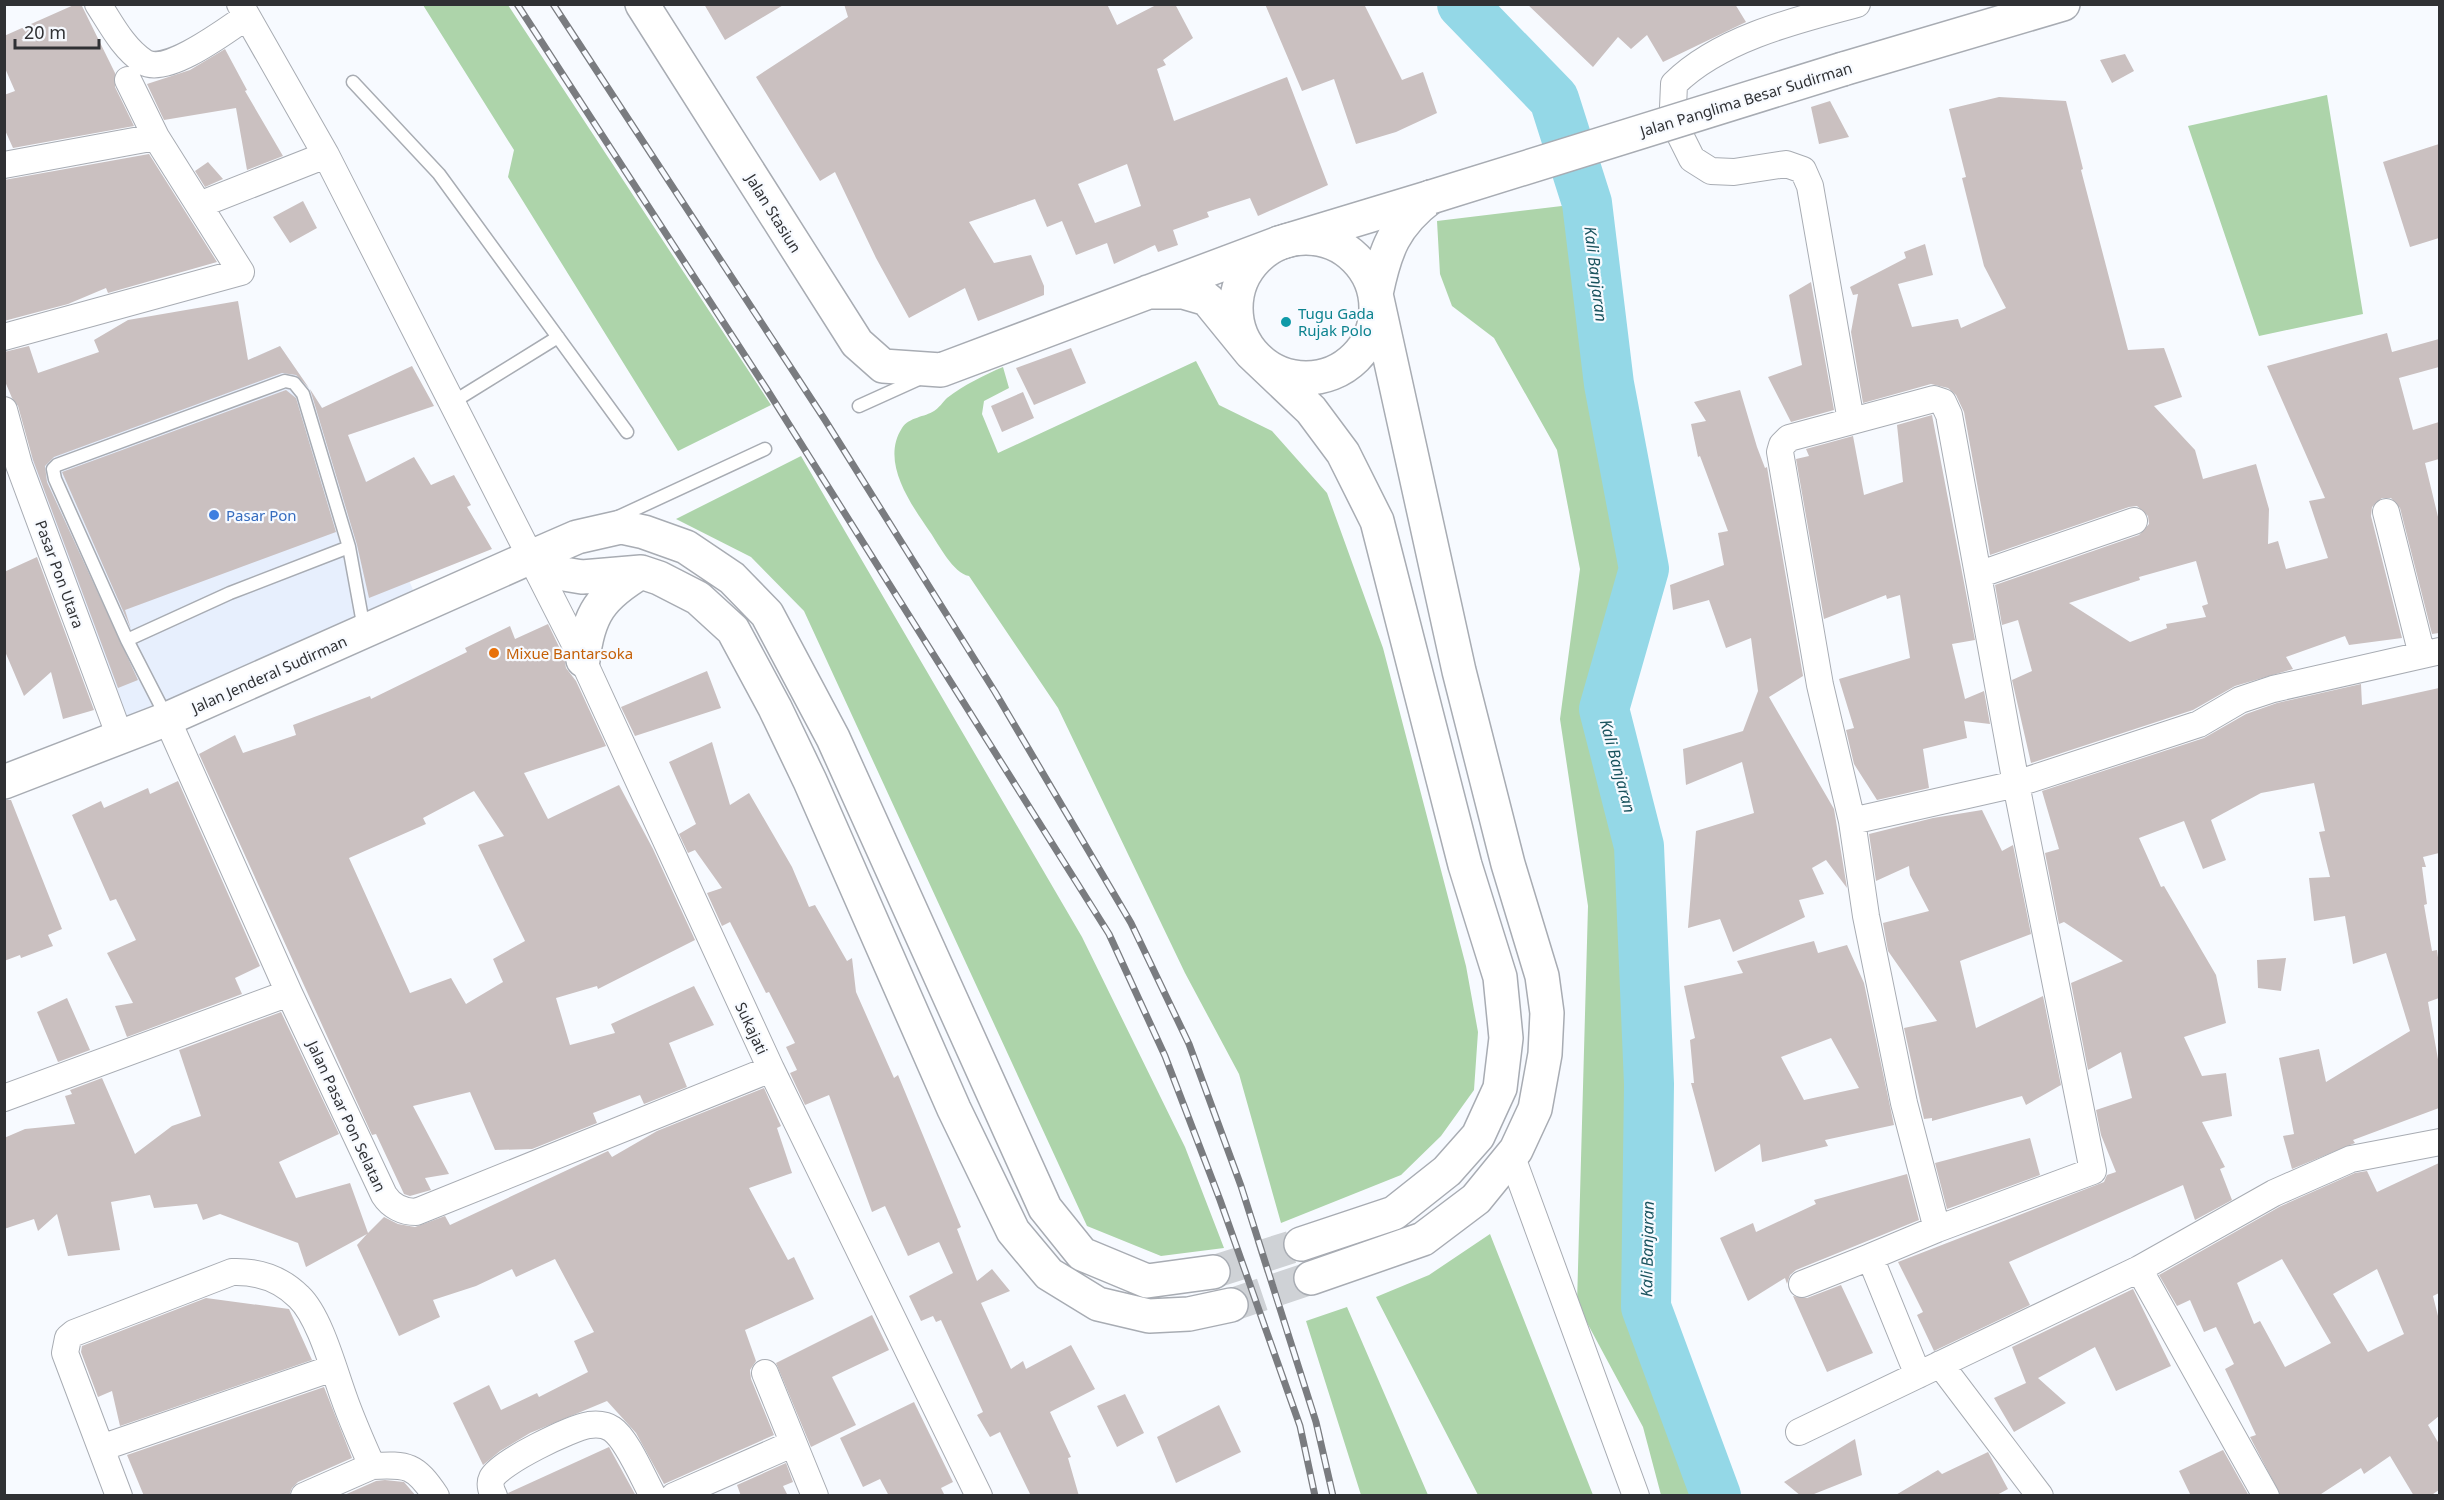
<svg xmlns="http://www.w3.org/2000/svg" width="2444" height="1500" font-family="'Noto Sans',sans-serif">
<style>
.built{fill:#e7effd}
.green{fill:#add4aa}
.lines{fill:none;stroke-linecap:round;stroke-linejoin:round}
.river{stroke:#94d8e7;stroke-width:50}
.building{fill:#cac0c0;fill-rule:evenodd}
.secondary-tunnel{stroke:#cfd2d6;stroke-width:33;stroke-dasharray:33 16;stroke-linecap:butt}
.service-casing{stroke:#a8acb3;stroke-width:15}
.minor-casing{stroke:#a8acb3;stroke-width:28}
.secondary-casing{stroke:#a8acb3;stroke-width:36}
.primary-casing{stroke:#a8acb3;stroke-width:36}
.service{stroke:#fff;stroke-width:12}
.minor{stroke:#fff;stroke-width:26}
.secondary{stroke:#fff;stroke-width:33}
.primary{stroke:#fff;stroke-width:33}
.rail-casing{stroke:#7a7c80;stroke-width:7}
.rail{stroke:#f7faff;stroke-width:4.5;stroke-dasharray:14;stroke-linecap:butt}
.primary-bridge-casing{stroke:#a8acb3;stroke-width:36;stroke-linecap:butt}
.primary-bridge{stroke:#fff;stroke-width:33}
.culture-dot{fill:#0f9aa8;stroke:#f7faff;stroke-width:2}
.shop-dot{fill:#3f7fe0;stroke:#f7faff;stroke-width:2}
.food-dot{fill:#e8710a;stroke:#f7faff;stroke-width:2}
.labels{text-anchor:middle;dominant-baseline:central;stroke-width:4.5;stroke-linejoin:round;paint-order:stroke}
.street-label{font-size:15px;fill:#303134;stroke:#f7faff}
.culture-label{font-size:15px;fill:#0d838f;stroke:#f7faff;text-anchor:start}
.shop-label{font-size:15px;fill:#366cbe;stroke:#f7faff;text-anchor:start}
.food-label{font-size:15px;fill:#c56008;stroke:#f7faff;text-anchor:start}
.water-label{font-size:16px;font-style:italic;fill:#19535e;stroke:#f7faff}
</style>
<rect width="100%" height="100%" fill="#f7faff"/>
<path class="built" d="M280,346L356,457L420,606L120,737L26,457Z"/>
<path class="green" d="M423,5H508L771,405L678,451L508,177L514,150Z
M2327,95L2363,314L2259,336L2188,126Z
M1587,203L1609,384L1644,569L1604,710L1639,846L1649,1084L1646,1307L1716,1495H1661L1643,1427L1577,1304L1588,906L1560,719L1580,569L1557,450L1494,338L1452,306L1440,274L1437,221Z
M1196,361L1219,405L1272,431L1327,493L1383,648L1466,966L1478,1032L1474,1090L1441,1136L1401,1175L1281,1223L1239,1074L1185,973L1058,708L969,576C953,573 939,545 930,532C911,504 880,462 902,428C909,417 925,417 934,411C939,408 943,402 947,398C964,385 984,375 1003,367L1009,388L984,401L982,414L998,453Z
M801,456L1082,937L1185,1147L1224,1248L1161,1256L1087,1226L804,611L751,557L676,519Z
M1490,1234L1593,1495H1478L1376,1297L1429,1275Z
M1347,1307L1428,1495H1361L1306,1321Z"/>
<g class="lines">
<path class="river" d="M1462,4L1554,99L1587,203L1609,384L1644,569L1604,709L1639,846L1649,1084L1646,1307L1716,1496"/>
</g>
<path class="building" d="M76,4H81L115,73V87L134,126L13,148L4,128V95L15,91L4,66V36Z
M704,4H785L725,40Z
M844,4H1107L1117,25L1158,4H1175L1193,38L1163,60L1166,65L1157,69L1174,121L1287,77L1328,185L1258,216L1250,198L1207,212L1209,217L1173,230L1178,245L1158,252L1155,245L1114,264L1107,243L1076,255L1062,221L1047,227L1035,199L969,222L994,263L1031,255L1044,286V295L978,321L965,288L909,318L876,258L835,172L820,181L756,77L848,17ZM1127,164L1141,206L1095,223L1078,184Z
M1265,4H1364L1402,80L1423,72L1437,113L1396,132L1356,144L1334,79L1302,91Z
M1527,4H1735L1746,22L1663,62L1647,35L1631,49L1618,37L1593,67Z
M225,49L247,90L245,91L283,156L247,170L236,108L164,120L147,84L190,70Z
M2125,54L2134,71L2112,83L2100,60Z
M1999,97L2066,101L2083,169L2081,170L2128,350L2164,348L2182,397L2154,406L2195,450L2203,479L2256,464L2269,509L2268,544L2278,541L2286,569L2328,558L2309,501L2325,498L2267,366L2387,333L2392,352L2439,339V367L2399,378L2413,430L2439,422V459L2425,463L2439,521V633L2432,634L2400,508L2391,498H2382L2372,507L2371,516L2402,638L2349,645L2345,636L2286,657L2293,669L2235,686L2193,710L2031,763L2012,680L2032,671L2018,620L2002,625L1995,585L2139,535L2149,524L2148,516L2137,506L2129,507L1990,555L1964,412L1956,395L1948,388L1931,384L1863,403L1851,332L1858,294L1853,295L1850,287L1906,258L1904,252L1925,244L1933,275L1898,284L1912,327L1958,319L1961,328L2006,308L1984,266L1962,178L1966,177L1949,109ZM2196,561L2208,604L2202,606L2206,617L2166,624L2167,628L2130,642L2069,603L2140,580L2139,577Z
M1830,101L1849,137L1819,144L1811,107Z
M2439,144V238L2410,247L2383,162Z
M149,154L217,262L108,293L106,288L68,304L4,321V180Z
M208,162L223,179L205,187L195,171Z
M303,201L317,228L290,243L273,217Z
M1811,282L1834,410L1791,422L1768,377L1802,365L1789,295Z
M238,301L248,360L280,346L309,388L296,375L282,373L54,457L45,466L47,482L138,680L118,688L33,460L18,406L12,398L4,379V352L29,346L38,373L99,352L94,340L128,320Z
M1071,348L1086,383L1034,405L1016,368Z
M412,366L434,406L348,435L366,482L414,457L431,485L454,475L471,505L467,507L492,549L369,598L357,545L310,389L322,408Z
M286,390L296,398L336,532L125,610L131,629L62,472Z
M1740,390L1757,447L1765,468L1767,467L1803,676L1769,697L1834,809L1847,888L1826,860L1812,868L1824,894L1799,900L1805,917L1733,952L1720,919L1688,928L1696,831L1754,813L1742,762L1686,785L1683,749L1743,731L1758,691L1751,638L1726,648L1709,600L1673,610L1670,585L1724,565L1718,533L1728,531L1700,456L1698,457L1691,424L1706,421L1694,402Z
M1023,392L1034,418L1002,432L991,406Z
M1932,415L1975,640L1952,644L1965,699L1984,691L1990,724L1964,721L1967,738L1923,749L1929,788L1877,800L1854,764L1846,730L1854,728L1839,679L1910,658L1900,595L1887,599L1886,595L1824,619L1796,459L1809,456L1806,449L1853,436L1864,495L1903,482L1897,425Z
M37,557L94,710L63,719L51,672L24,696L4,649V572Z
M548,624L564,657L566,668L576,681L606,746L524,773L548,819L619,785L653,849L695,940L598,989L597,986L556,998L570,1045L615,1033L611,1024L694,986L714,1025L669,1043L687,1087L644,1104L640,1095L593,1113L597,1123L532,1149L495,1150L470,1092L413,1106L449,1174L425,1178L431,1190L410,1196L404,1194L376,1134L372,1135L199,754L235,735L243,753L296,735L293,725L370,696L371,699L467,652L465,648L510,626L515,639ZM474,791L504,836L478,845L525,941L493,959L503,982L466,1004L451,978L410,993L349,858L426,824L423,818Z
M707,671L721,708L635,736L621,707Z
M2361,684L2362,705L2439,688V853L2423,857L2426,867H2422L2427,904L2424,905L2432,951L2437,950L2439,965V998L2428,1002L2439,1065V1108L2353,1140L2355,1143L2292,1169L2283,1136L2294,1134L2279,1058L2319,1049L2326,1082L2410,1031L2386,953L2353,964L2345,916L2314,921L2309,878L2330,877L2319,832L2325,831L2314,783L2261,793L2211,820L2226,860L2203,869L2184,821L2139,838L2161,887L2164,886L2216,975L2226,1023L2184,1037L2202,1076L2226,1073L2232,1116L2202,1122L2225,1167L2220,1169L2232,1200L2195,1220L2183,1185L2009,1262L2030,1305L1934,1351L1917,1315L1923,1312L1898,1262L2104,1182L2107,1175L2116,1172L2101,1135L2096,1110L2132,1098L2121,1052L2088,1070L2071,983L2123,961L2064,922L2059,924L2045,853L2059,849L2042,791L2204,738L2246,714L2277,703Z
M712,742L730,805L749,793L792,867L809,907L815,905L847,961L852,958L856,992L894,1078L898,1075L961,1227L957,1229L977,1281L992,1269L1010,1291L981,1303L1011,1369L1023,1361L1026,1369L1071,1345L1095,1389L1050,1412L1071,1457L1068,1458L1079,1496H1031L1000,1432L990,1437L977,1415L983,1412L941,1320L936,1322L933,1316L921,1321L909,1296L953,1273L939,1242L908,1256L885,1206L872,1212L829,1095L805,1105L790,1073L797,1070L786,1047L795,1043L769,992L766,993L730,922L722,926L707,893L722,888L695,850L688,853L679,834L696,824L669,762Z
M178,781L260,966L235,978L242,994L127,1037L115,1006L133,1003L107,953L136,940L116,899L110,901L72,815L101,801L104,808L148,788L150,794Z
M4,800H11L62,929L48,935L53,946L21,958L20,955L4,961Z
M1982,810L2002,851L2013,845L2031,934L1960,961L1976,1028L2043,996L2061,1085L2026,1105L2022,1096L1932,1121V1118L1924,1119L1904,1028L1937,1021L1888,951L1883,923L1929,911L1910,875L1909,866L1876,881L1869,834L1933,818Z
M1814,941L1818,953L1847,945L1864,983L1894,1125L1825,1140L1828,1146L1762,1162L1760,1144L1715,1172L1691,1083H1694L1690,1040L1695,1038L1684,986L1743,973L1737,961ZM1831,1038L1859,1088L1804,1100L1781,1057Z
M2286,958L2281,991L2258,988L2257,960Z
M67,998L90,1050L58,1062L37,1012Z
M281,1012L339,1134L279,1162L296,1198L350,1183L368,1233L384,1217L398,1224L415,1227L445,1216L450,1225L608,1151L612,1157L657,1131L764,1088L781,1126L777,1128L792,1173L749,1188L788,1260L794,1257L814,1299L745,1330L756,1361L750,1370L751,1379L774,1435L664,1484L636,1433L607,1401L530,1433L500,1451L483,1465L453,1403L489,1385L501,1410L537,1393L539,1397L588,1372L574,1341L594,1332L555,1259L516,1277L512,1269L476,1286L433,1300L440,1317L399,1336L357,1245L367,1234L306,1267L298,1243L220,1214L203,1220L197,1204L154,1208L150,1195L111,1202L120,1250L68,1256L57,1214L38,1231L34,1219L4,1229V1138L25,1129L75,1124L65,1096L72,1094L70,1090L102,1078L135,1154L172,1126L201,1116L179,1050Z
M2030,1138L2040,1175L1947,1209L1935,1163Z
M2439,1163V1293L2433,1296L2439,1320V1416L2428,1425L2439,1444V1490L2430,1496H2414L2390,1456L2364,1474L2361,1468L2318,1496H2281L2250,1437L2256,1435L2225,1369L2234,1364L2216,1327L2204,1332L2190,1300L2177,1306L2159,1275L2281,1206L2355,1173L2367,1171L2377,1192ZM2282,1259L2331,1343L2285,1367L2260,1321L2254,1324L2237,1283ZM2377,1269L2404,1334L2368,1352L2333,1294Z
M1907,1174L1919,1220L1796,1270L1790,1275L1787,1284L1785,1278L1748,1301L1720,1238L1753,1223L1756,1232L1816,1204L1814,1200Z
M1841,1285L1873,1353L1827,1372L1793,1296L1807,1298Z
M2133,1289L2171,1366L2116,1391L2095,1347L2038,1378L2066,1403L2014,1432L1994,1398L2026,1383L2012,1347Z
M206,1298L289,1309L312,1360L120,1426L112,1391L98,1397L81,1352L82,1346Z
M872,1315L889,1350L832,1377L856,1425L811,1447L776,1363Z
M324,1387L352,1458L298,1482L292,1488L289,1496H144L127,1455Z
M1125,1394L1144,1433L1117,1447L1097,1406Z
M914,1402L953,1482L941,1488L945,1496H889L880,1479L863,1487L840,1438Z
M1219,1405L1241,1452L1176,1483L1157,1437Z
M1855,1439L1862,1475L1809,1496H1801L1784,1482Z
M609,1447L636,1496H509L508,1493Z
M2223,1450L2249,1496H2191L2179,1471Z
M1988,1452L2008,1489L1995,1496H1894L1938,1470L1942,1474Z
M786,1463L793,1482L783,1486L788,1496H741L737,1485Z
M385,1480L404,1482L416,1496H342L376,1481Z"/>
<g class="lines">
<path class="secondary-tunnel" d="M1213,1272L1301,1244
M1231,1305L1311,1278"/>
<g class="service-casing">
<path id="service" d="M353,82L439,174L627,432
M453,402L558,337
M859,406L921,378
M616,518L765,449
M127,640L55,479L53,469L57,465L285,381L294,383L303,394L349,547
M167,718L127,640L230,593L349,547L364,629"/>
</g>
<g class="minor-casing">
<path id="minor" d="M98,4C111,24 123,48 144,62C166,76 227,30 246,17
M240,4L326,155L583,660L771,1069L979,1496
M4,165L156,137
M199,205L326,155
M4,337L241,272L156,137L128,80
M4,410L19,465L120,737
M1851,421L1810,186L1803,170L1786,164L1734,172L1711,171L1692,159L1680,135L1673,108L1674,84C1719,39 1796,20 1857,4
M2386,512L2422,655
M1978,575L2134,521
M167,719L289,993L384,1195C391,1206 403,1212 416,1212L771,1069
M1852,821L2016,784L2199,724L2240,700L2273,689L2440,651
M4,1098L289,993
M1512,1157L1636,1496
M2139,1269L2266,1496
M1802,1284L1870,1257
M1940,1364L2040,1496
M765,1373L815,1496
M1918,1375L1870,1257L1937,1229L2093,1171L2016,784L1949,415L1943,402L1934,399L1789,438L1782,445L1780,452L1820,685L1852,821L1866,916L1904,1103L1937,1229
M1799,1432L2139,1269L2274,1193L2351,1159L2440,1142
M101,1448L333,1368
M372,1466C408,1464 415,1465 436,1496
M119,1496L65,1353L68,1338L74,1333L232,1272C258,1271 281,1279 299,1297C320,1317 334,1371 344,1398C352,1421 362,1443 372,1466L304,1496
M494,1496C491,1490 489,1484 492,1478C500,1462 571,1428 589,1425C597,1424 605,1424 612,1429C627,1439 643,1478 653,1496
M674,1496L792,1444"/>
</g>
<g class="secondary-casing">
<path id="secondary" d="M642,4L857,343L883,366L941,370L1279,243
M1236 308a70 70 0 1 1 140 0a70 70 0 1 1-140 0Z
M1148,292H1183L1207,299L1251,353L1311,410L1343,453L1377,521L1465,865L1500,977L1506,1038L1500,1088L1478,1136L1447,1171L1394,1213L1301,1244
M531,557L558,573L582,577L641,572L659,578L698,598L733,630L775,708L810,781L954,1109L1013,1231L1049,1274L1098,1304L1149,1316L1189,1314L1231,1305
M531,557L577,537L621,527L644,532L686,547L732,578L767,614L833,738L1045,1208L1082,1254L1147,1281L1213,1272
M583,660C588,614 601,596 641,572
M1311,1278L1423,1239L1476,1199L1516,1150L1535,1109L1545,1054L1547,1013L1542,976L1508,864L1459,671L1376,294C1385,250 1394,225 1431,197"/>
</g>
<g class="primary-casing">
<path id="primary" d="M1843,69L2063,4
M1279,243L1431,197
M4,782L167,719L531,557"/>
</g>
<use href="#service" class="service"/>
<use href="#minor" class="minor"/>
<use href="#secondary" class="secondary"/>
<use href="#primary" class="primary"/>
<g class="rail-casing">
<path id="rail" d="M517,4L766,388L1109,934L1165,1056L1220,1200L1300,1426L1315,1496
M553,4L825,420L995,692L1131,923L1189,1044L1241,1186L1316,1422L1333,1496"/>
</g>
<use href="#rail" class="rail"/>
<g class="primary-bridge-casing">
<path id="primary-bridge" d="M1431,197L1843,69"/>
</g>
<use href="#primary-bridge" class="primary-bridge"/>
</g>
<circle class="culture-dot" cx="1286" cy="322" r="6"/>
<circle class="shop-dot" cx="214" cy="515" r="6"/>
<circle class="food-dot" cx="494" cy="653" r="6"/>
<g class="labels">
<g class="street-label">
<text transform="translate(1746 99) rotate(-17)">Jalan Panglima Besar Sudirman</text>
<text transform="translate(774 213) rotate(58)">Jalan Stasiun</text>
<text transform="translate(60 574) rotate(70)">Pasar Pon Utara</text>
<text transform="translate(269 674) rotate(-24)">Jalan Jenderal Sudirman</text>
<text transform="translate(752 1028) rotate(65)">Sukajati</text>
<text transform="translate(347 1116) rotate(65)">Jalan Pasar Pon Selatan</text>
</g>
<g class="culture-label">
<text x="1298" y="313">Tugu Gada<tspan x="1298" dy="17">Rujak Polo</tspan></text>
</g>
<g class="shop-label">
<text x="226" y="515">Pasar Pon</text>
</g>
<g class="food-label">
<text x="506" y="653">Mixue Bantarsoka</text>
</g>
<g class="water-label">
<text transform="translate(1596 274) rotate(83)">Kali Banjaran</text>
<text transform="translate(1618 766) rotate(75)">Kali Banjaran</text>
<text transform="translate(1647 1249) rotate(-89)">Kali Banjaran</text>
</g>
</g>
<rect width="2444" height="1500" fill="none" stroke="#303134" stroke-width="12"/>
<path d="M15 39v9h84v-9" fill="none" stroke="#303134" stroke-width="3"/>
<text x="24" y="39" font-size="18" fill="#303134" stroke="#f7faff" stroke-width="4.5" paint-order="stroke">20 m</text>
</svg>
